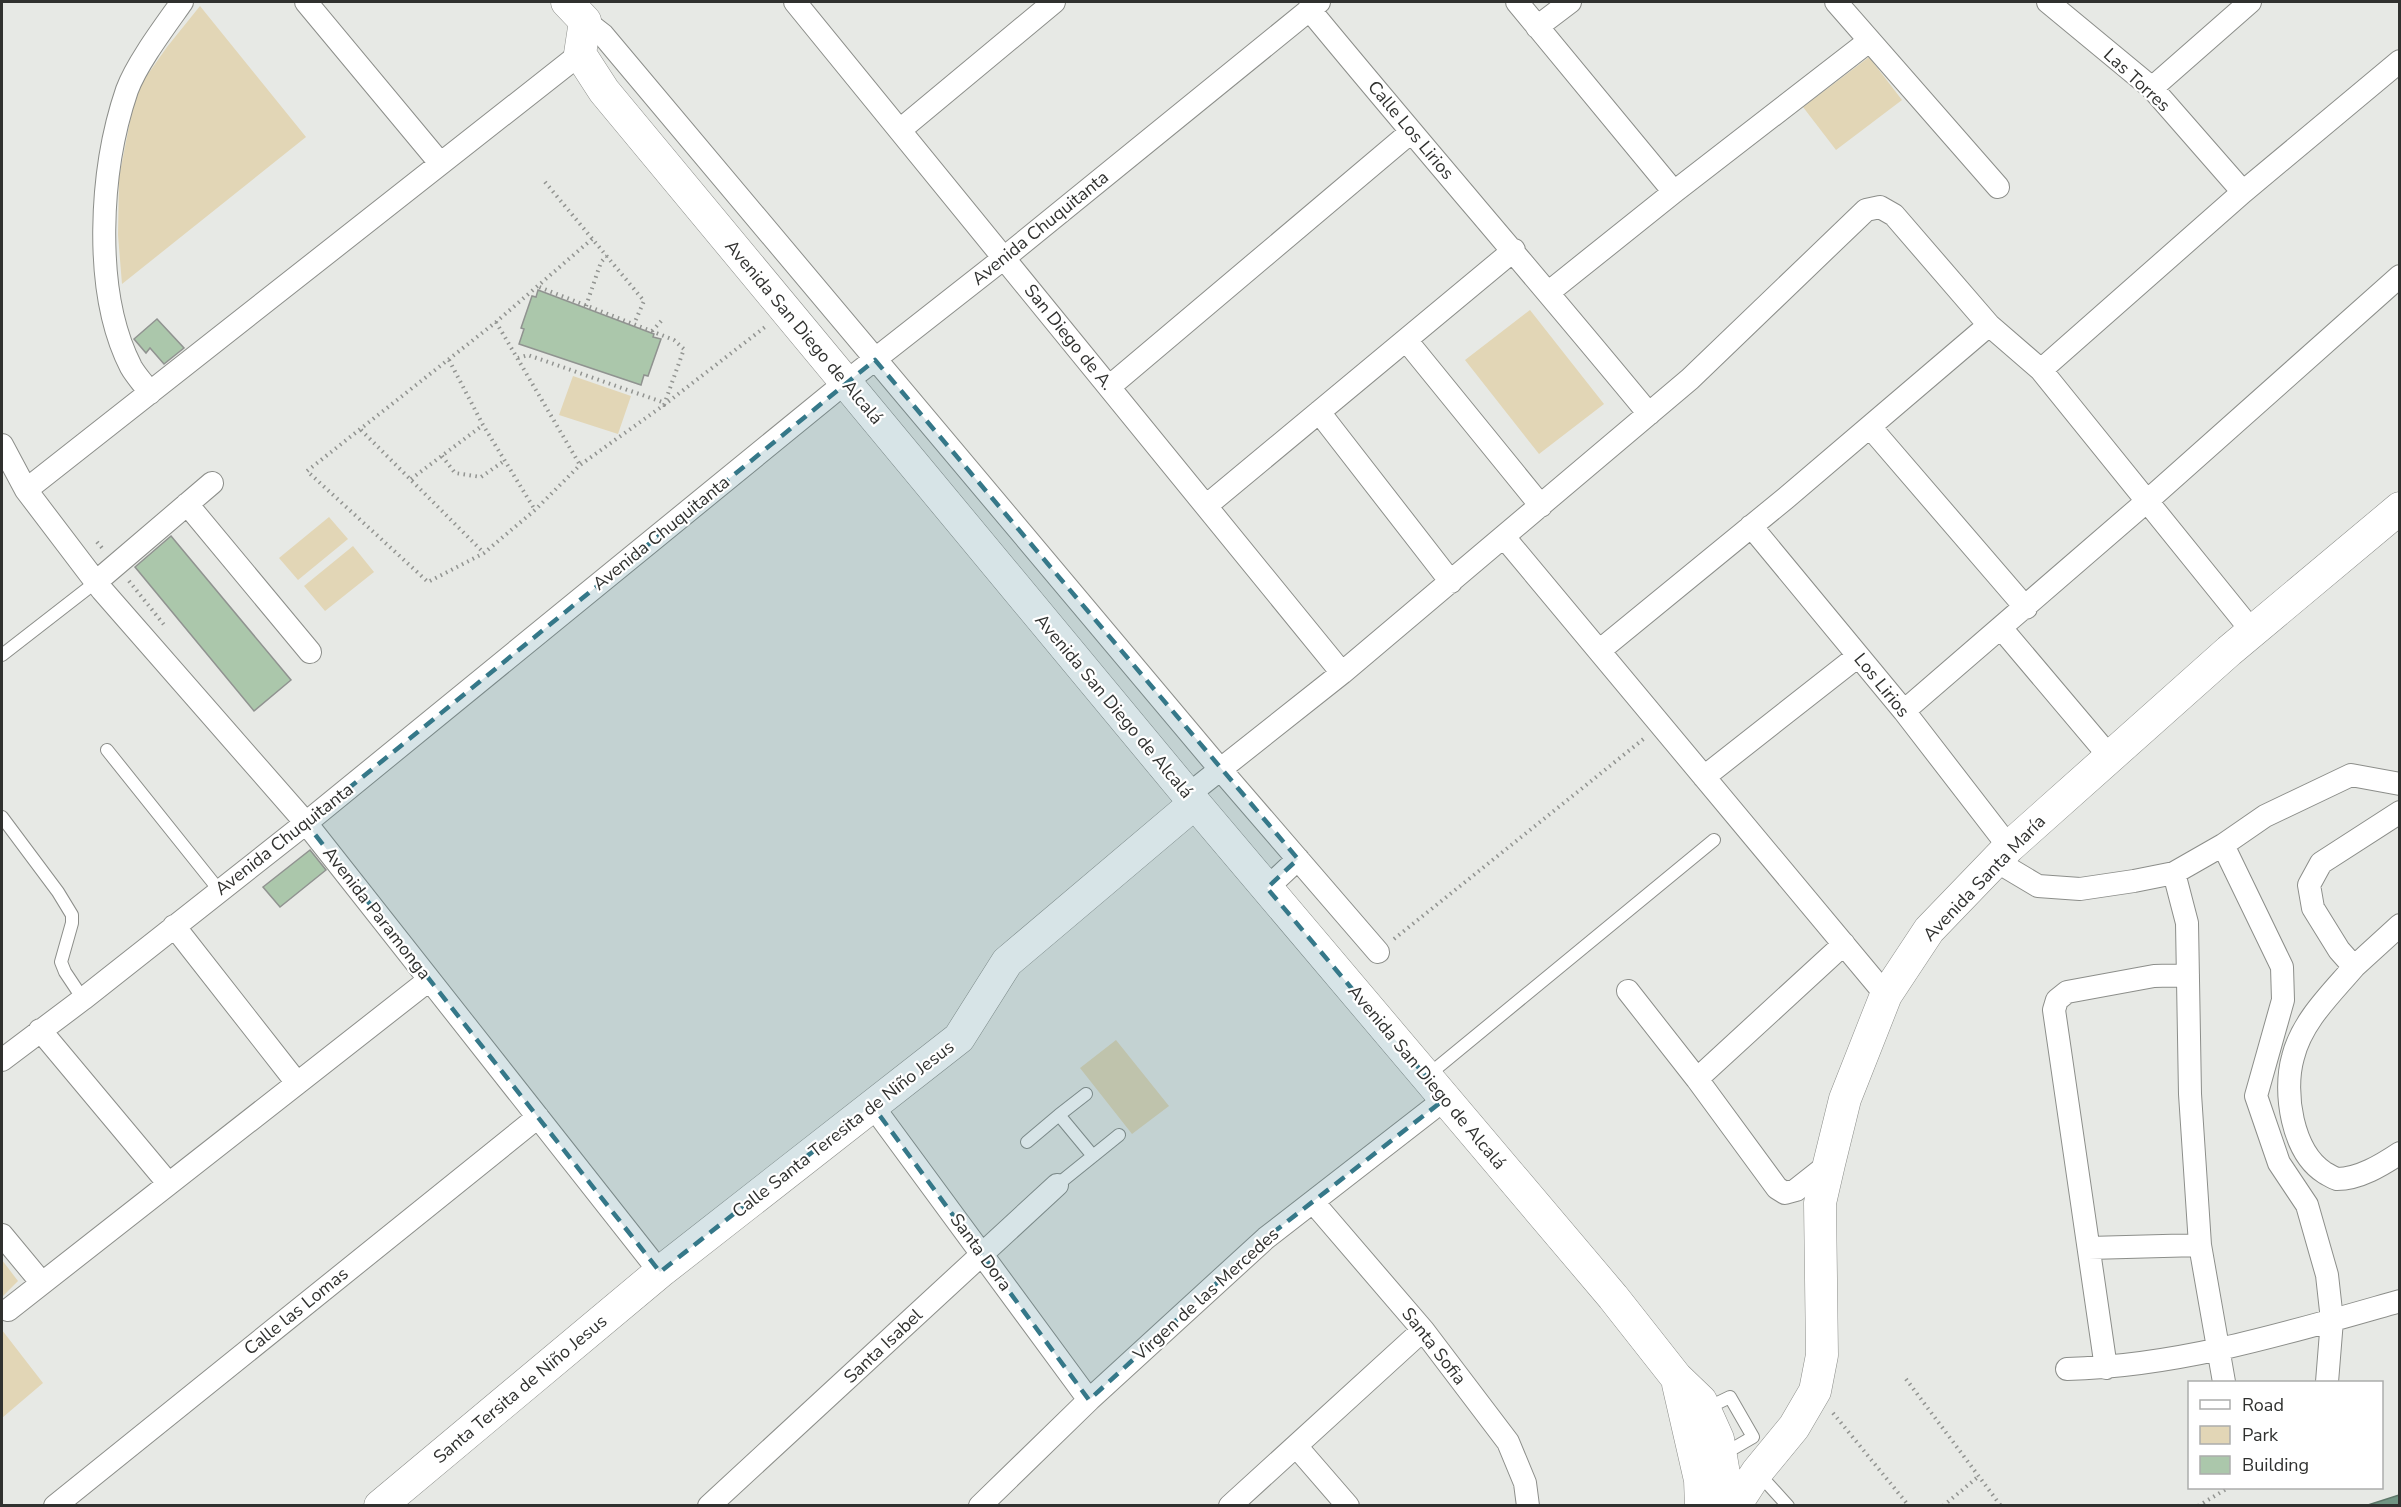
<svg xmlns="http://www.w3.org/2000/svg" width="2401" height="1507" font-family="'Nunito Sans',sans-serif">
<style>
.green{fill:#e2d6b6}
.water{fill:#719684;stroke:#5e786a;stroke-width:1.5}
.building{fill:#abc7ab;stroke:#909390;stroke-width:1.5}
.lines{fill:none;stroke-linecap:round;stroke-linejoin:round}
.lane-casing{stroke:#8c8e8a;stroke-width:14}
.street-casing{stroke:#8c8e8a;stroke-width:24}
.secondary-casing{stroke:#8c8e8a;stroke-width:33}
.path{stroke:#929491;stroke-width:4;stroke-dasharray:1.5 4.5;stroke-linecap:butt}
.lane{stroke:#fff;stroke-width:12}
.street{stroke:#fff;stroke-width:22}
.secondary{stroke:#fff;stroke-width:32}
.marked{fill:#357889;fill-opacity:0.2;stroke:#357889;stroke-width:4.5;stroke-dasharray:12 8;stroke-linejoin:round}
.labels{text-anchor:middle;dominant-baseline:central;stroke-width:4.5;stroke-linejoin:round;paint-order:stroke}
.street-label{font-size:18px;fill:#30312f;stroke:#fff}
</style>
<rect width="100%" height="100%" fill="#e7e9e5"/>
<path class="green" d="M200,6L306,137L122,284L118,235L119,177L136,91L167,47Z
M1869,57L1902,100L1836,150L1803,107Z
M1530,310L1604,404L1539,454L1465,360Z
M573,376L631,396L618,434L559,415Z
M329,517L348,539L298,580L279,558Z
M353,546L374,572L325,611L304,586Z
M1116,1040L1169,1106L1132,1134L1080,1068Z
M2,1260L18,1281L2,1297Z
M2,1330L43,1383L2,1418Z"/>
<path class="water" d="M2399,1495V1505H2368Z"/>
<path class="building" d="M538,290L654,334L653,337L661,339L648,376L644,375L641,385L519,344L524,329L521,328L532,296L536,297Z
M157,319L184,348L164,364L150,348L146,353L134,339Z
M171,536L291,680L254,711L135,567Z
M310,850L326,870L280,907L263,887Z"/>
<g class="lines">
<g class="lane-casing">
<path id="lane" d="M2,655L96,582
M107,750L219,890
M2,817L58,892L72,915V923L61,962L65,972L83,999
M1427,1076L1714,840
M1059,1115L1086,1094
M1027,1142L1059,1115L1093,1156L1057,1185
M1093,1156L1119,1135
M1705,1409L1730,1397L1753,1437L1722,1455
M1758,1473L1788,1506"/>
</g>
<g class="street-casing">
<path id="street" d="M306,2L440,163
M795,2L1342,673
M1517,2L1674,192
M1836,2L1998,187
M2048,2L2152,88L2243,192
M1309,9C1421,145 1537,278 1649,414
M585,21L603,35L1220,769L1378,952
M1537,27L1570,2
M2152,88L2250,2
M900,130L1054,2
M1549,292L1674,192L1869,41
M1406,340L1541,506
M2041,370L2243,192L2400,61
M1109,387L1411,132
M150,393C144,384 136,376 131,367C92,291 100,169 127,90C137,63 165,26 182,2
M1319,412L1451,582
M1870,427L2026,608
M2,445L26,490L102,590L306,823L660,1272
M26,490L580,54
M187,504L310,652
M1206,506L1514,250
M1751,526L1904,711L2009,847
M1504,537L1886,995
M96,582L212,483
M2001,628L2110,757
M1599,651L1786,498L1989,325
M1904,711L2146,502L2400,276
M1704,777L1858,656
M1188,795L1342,673L1690,379L1866,210L1880,207L1894,215L1989,325L2041,370L2252,631
M2400,812L2321,863L2309,885L2313,908L2339,950L2354,967L2400,925
M2223,845L2282,967L2283,1000L2256,1096L2279,1163L2307,1205L2327,1275L2332,1320L2327,1382
M1996,861L2038,886L2080,889L2134,881L2174,873L2223,845L2265,816L2351,775L2400,784
M2174,873L2187,923L2190,1094L2200,1245L2224,1382
M1267,888L1298,859
M174,926L297,1083
M2354,967C2331,994 2302,1021 2293,1057C2283,1092 2292,1152 2325,1173C2329,1175 2333,1178 2337,1179C2359,1179 2382,1165 2400,1153
M1628,991L1697,1079L1777,1188L1785,1193L1796,1190L1829,1164
M40,1030L168,1183
M2,1060L83,999L306,823L846,382L1004,258L1319,2
M1697,1079L1844,944
M872,1105L1089,1400
M1313,1202L1423,1330L1508,1442L1525,1483L1528,1506
M2,1235L41,1282
M2089,1248L2200,1245
M8,1310L429,980
M2106,1368L2054,1010L2057,1000L2067,992L2154,976L2188,975
M2067,1369C2180,1366 2291,1332 2400,1301
M1296,1446L1348,1506
M55,1506L538,1117
M709,1506L1057,1185
M980,1506L1089,1400L1266,1238L1445,1099
M1230,1506L1423,1330"/>
</g>
<g class="secondary-casing">
<path id="secondary" d="M567,2L585,21L580,54L604,91L1188,795L1613,1297L1676,1377L1701,1401L1718,1439L1724,1474L1725,1506
M1678,1384L1700,1480L1701,1506
M380,1506L660,1272L959,1038L1007,962L1195,803
M1735,1506L1757,1472L1794,1427L1815,1391L1822,1355L1820,1203L1829,1164L1845,1099L1886,995L1929,930L2009,847L2229,651L2400,508"/>
</g>
<path class="path" d="M545,182L644,301L634,324
M592,239L496,322L307,471L428,582L484,553L535,510L580,465L664,405L765,327
M586,306L601,262L607,256
M496,322L580,465
M652,331L664,318
M518,358L528,355L662,402L664,405L684,349L674,340L539,287
M449,360L483,425L535,510
M361,430L484,553
M442,456L455,473L481,477L504,461
M411,479L483,425
M97,542L103,549
M129,581L165,626
M1394,939L1646,737
M1906,1379L2001,1506
M1833,1413L1909,1506
M1943,1506L1979,1476
M2198,1506L2228,1488"/>
<use href="#lane" class="lane"/>
<use href="#street" class="street"/>
<use href="#secondary" class="secondary"/>
</g>
<path class="marked" d="M875,360L1298,859L1267,888L1445,1099L1266,1238L1089,1400L872,1105L660,1272L306,823Z"/>
<g class="labels">
<g class="street-label">
<text transform="translate(2137 80) rotate(43)">Las Torres</text>
<text transform="translate(1411 130) rotate(50)">Calle Los Lirios</text>
<text transform="translate(1040 228) rotate(-39)">Avenida Chuquitanta</text>
<text transform="translate(804 332) rotate(50)">Avenida San Diego de Alcalá</text>
<text transform="translate(1069 337) rotate(51)">San Diego de A.</text>
<text transform="translate(661 533) rotate(-39)">Avenida Chuquitanta</text>
<text transform="translate(1882 685) rotate(51)">Los Lirios</text>
<text transform="translate(1114 706) rotate(50)">Avenida San Diego de Alcalá</text>
<text transform="translate(284 839) rotate(-38)">Avenida Chuquitanta</text>
<text transform="translate(1984 878) rotate(-46)">Avenida Santa María</text>
<text transform="translate(377 913) rotate(52)">Avenida Paramonga</text>
<text transform="translate(1427 1077) rotate(50)">Avenida San Diego de Alcalá</text>
<text transform="translate(843 1129) rotate(-38)">Calle Santa Teresita de Niño Jesus</text>
<text transform="translate(981 1252) rotate(54)">Santa Dora</text>
<text transform="translate(1206 1294) rotate(-42)">Virgen de las Mercedes</text>
<text transform="translate(296 1311) rotate(-39)">Calle las Lomas</text>
<text transform="translate(883 1346) rotate(-43)">Santa Isabel</text>
<text transform="translate(1434 1346) rotate(52)">Santa Sofia</text>
<text transform="translate(520 1389) rotate(-40)">Santa Tersita de Niño Jesus</text>
</g>
</g>
<rect width="2401" height="1507" fill="none" stroke="#30312f" stroke-width="6"/>
<rect x="2188" y="1381" width="195" height="108" fill="#ffffff" stroke="#acadac" stroke-width="1.5"/>
<rect x="2200" y="1400" width="30" height="9" fill="#ffffff" stroke="#acadac" stroke-width="1.5"/>
<text x="2242" y="1411" font-size="18" fill="#30312f">Road</text>
<rect x="2200" y="1426" width="30" height="18" fill="#e2d6b6" stroke="#acadac" stroke-width="1.5"/>
<text x="2242" y="1441" font-size="18" fill="#30312f">Park</text>
<rect x="2200" y="1456" width="30" height="18" fill="#abc7ab" stroke="#acadac" stroke-width="1.5"/>
<text x="2242" y="1471" font-size="18" fill="#30312f">Building</text>
</svg>
